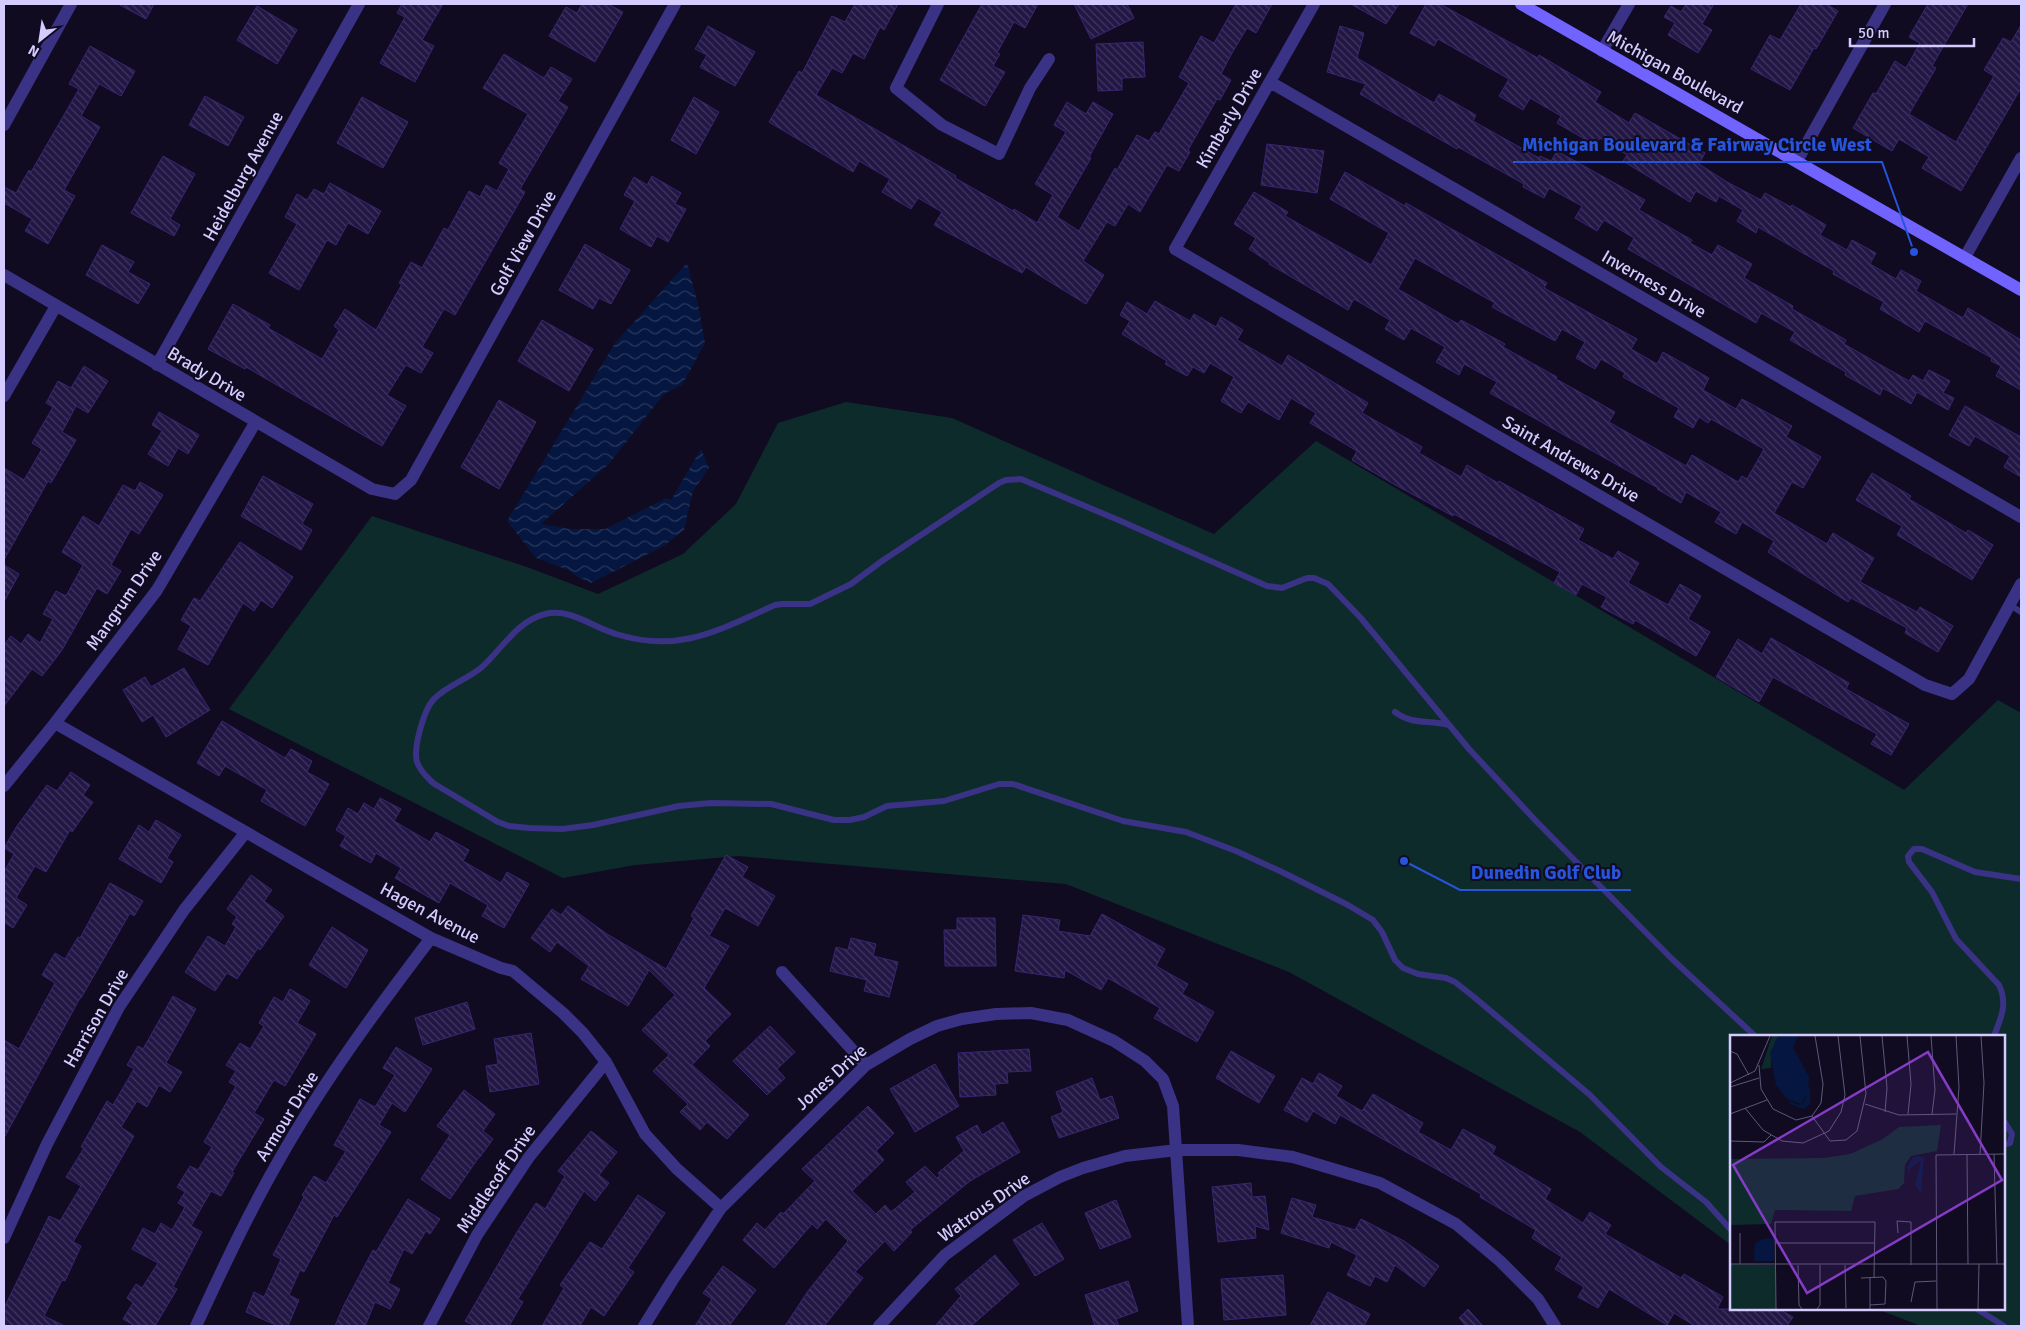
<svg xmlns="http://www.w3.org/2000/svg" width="2025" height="1330" font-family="Signika,sans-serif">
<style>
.grass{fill:#0e2b2c}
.water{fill:url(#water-waves)}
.building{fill:url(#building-back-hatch);stroke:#392672;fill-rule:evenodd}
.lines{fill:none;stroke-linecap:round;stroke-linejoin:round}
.lane{stroke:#3a3284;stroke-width:6}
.street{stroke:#3a3284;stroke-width:12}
.secondary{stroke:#7063ff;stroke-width:12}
.labels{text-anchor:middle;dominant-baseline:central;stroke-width:4;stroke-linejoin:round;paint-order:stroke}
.street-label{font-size:18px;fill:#d4ccff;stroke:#100b21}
.inset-road{fill:none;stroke:#5e587a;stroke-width:1}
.view{fill:#843cc5;fill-opacity:0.15;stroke:#843cc5;stroke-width:2.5}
.inset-edge{fill:none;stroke:#d4ccff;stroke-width:2.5}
.leader{fill:none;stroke:#2654da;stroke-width:2}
.callout-dot{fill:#2654da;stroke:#100b21;stroke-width:2}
.callout-label{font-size:19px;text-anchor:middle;font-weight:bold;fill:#2654da;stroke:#100b21;stroke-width:4;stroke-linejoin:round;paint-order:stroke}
</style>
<defs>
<pattern id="water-waves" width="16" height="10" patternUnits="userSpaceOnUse" patternTransform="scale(1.25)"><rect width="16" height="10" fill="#051740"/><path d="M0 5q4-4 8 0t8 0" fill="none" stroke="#29385d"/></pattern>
<pattern id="building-back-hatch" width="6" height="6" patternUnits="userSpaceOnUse" patternTransform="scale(1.25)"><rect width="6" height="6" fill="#221644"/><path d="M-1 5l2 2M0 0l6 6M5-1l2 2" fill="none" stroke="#413760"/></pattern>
</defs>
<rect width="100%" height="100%" fill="#100b21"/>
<path class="grass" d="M846,402L952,418L1214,534L1316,441L1904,790L1998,700L2021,713V1326H1921L1877,1309H2004V1036H1731V1245L1580,1132L1289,972L1066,884L738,856L635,865L563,878L229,709L372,516L527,567L598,594L683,554L736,504L778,423Z"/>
<path class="water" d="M687,263L698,304L705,343L682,385L664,394L609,464L541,524L571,529H605L666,498L671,500L701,449L709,468L693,491L684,530L664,546L591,583L578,577L568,570L536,558L507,521L615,343Z"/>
<path class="building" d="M118,4H154L146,19Z
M402,4H443L422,40L434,46L415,82L380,63L405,17L397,13Z
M582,4H608L623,12L595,62L549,36L566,7L577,13Z
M855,4H898L884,30L880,27L864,59L853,53L842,73L832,68L816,95L956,176L955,178L1013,211L1014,209L1037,223L1053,195L1035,184L1066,132L1054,125L1067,102L1086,114L1093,102L1113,114L1089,157L1091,158L1057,217L1079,231L1115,168L1117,170L1137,135L1149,141L1155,132L1159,134L1189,83L1179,77L1201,36L1214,43L1236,4H1272L1256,33L1247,28L1232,53L1221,74L1231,80L1220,100L1217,99L1188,150L1190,152L1179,171L1167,165L1140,212L1128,204L1115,226L1107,222L1083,261L1104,275L1086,304L1026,267L1022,273L934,225L942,212L918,198L911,209L882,192L890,179L859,161L853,172L769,122L799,71L802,73L832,16L845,22Z
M982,4H1038L1025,28L1014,22L997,53L1000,54L993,66L1005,72L985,106L940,80Z
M1074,4H1127L1134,18L1091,39Z
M1351,4H1399L1386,24Z
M1426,4H1440L1538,58L1539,55L1601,92L1595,102L1629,123L1635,113L1705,153L1699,164L1727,182L1761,200L1765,193L1791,207L1792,205L1826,225L1820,235L1847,250L1852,240L1876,253L1870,264L1896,279L1901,270L1921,281L1916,291L1963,318L1968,308L2021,340V390L1996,376L2001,366L1991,361L1992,358L1925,321L1919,332L1880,309L1884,302L1833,274L1834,271L1758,227L1756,233L1737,221L1743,210L1719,196L1716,202L1696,191L1690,202L1623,161L1627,155L1600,138L1595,145L1557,123L1561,116L1530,98L1523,110L1499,96L1509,79L1438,39L1434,46L1410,33Z
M1686,4H1714L1702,24L1712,30L1698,53L1668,35L1675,23L1664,17L1671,6L1681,12Z
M1801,4H1826L1838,11L1816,49L1814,48L1790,90L1751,69L1770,35L1780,40Z
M1928,4H1968L1932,66L1936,68L1909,114L1956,142L1994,76L1984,70L2003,38L2011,42L2021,25V88L1961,191L1922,168L1929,157L1899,139L1892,151L1853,128L1873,93L1876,94L1895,61L1906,68L1920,43L1909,37Z
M257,6L297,30L277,64L237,40Z
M708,26L755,52L735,86L700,67L707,55L695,49Z
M1340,26L1364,33L1357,58L1434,103L1439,94L1476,115L1473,121L1539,158L1540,156L1551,161L1557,151L1645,200L1639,210L1692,240L1690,243L1712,255L1718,245L1752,264L1744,278L1793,306L1792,309L1846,340L1844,344L1909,381L1913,375L1923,381L1929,370L1950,381L1943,393L1954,398L1948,410L1917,392L1911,404L1883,388L1880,395L1845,375L1846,372L1790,340L1795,332L1761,313L1756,323L1628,249L1634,238L1604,220L1597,231L1575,218L1582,206L1549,188L1544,198L1523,187L1524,184L1458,147L1457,149L1360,94L1366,84L1327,72Z
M1143,42L1145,77L1122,78V90L1098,91L1096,44Z
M90,46L135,71L121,96L99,84L81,116L100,127L64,190L75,196L48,244L25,231L32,219L4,203V187L16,193L29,170L31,172L79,89L69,84Z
M504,54L544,78L551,67L572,79L558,101L568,107L520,189L525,192L455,315L444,309L422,347L433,353L421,373L406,365L387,395L406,406L382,446L246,367L245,369L208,349L233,304L270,325L268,328L322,359L339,330L334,326L345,309L376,330L402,284L399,283L411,262L422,268L444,228L448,230L469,191L480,197L486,185L497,191L509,169L499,163L528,114L483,88Z
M205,96L244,117L228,146L189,125Z
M362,97L408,122L383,168L337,143Z
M694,97L719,112L696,154L671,140Z
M1267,144L1324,151L1317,193L1261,185Z
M163,156L195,174L170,219L180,225L174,236L131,213Z
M1345,172L1405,206L1406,203L1547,283L1544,288L1637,339L1631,349L1657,364L1663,352L1709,378L1703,390L1736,409L1742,399L1792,426L1786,437L1821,457L1803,488L1792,482L1774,513L1827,544L1833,533L1874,558L1860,582L1917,612L1920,607L1953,626L1938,652L1905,633L1907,628L1851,598L1848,602L1768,552L1774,541L1742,522L1736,534L1715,522L1721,512L1686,492L1681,503L1657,489L1658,488L1490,393L1497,382L1464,364L1459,375L1436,362L1445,347L1411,328L1404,340L1385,329L1390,320L1354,299L1348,310L1269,264L1270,263L1249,249L1256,238L1234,224L1254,192L1288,212L1285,216L1371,265L1389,233L1330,199ZM1415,258L1495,303L1492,307L1555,341L1562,329L1585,342L1576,358L1595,369L1601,359L1625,373L1623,377L1679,408L1674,417L1693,428L1699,417L1708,423L1711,419L1764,449L1747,479L1742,476L1738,482L1692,455L1686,466L1609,422L1615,412L1556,379L1557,377L1503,347L1505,344L1461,320L1458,324L1398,289Z
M652,176L681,193L675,204L686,209L668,242L657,236L651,247L620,229L635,201L624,195L634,177L647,185Z
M330,183L381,211L368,234L348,223L336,245L327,240L299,290L269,273L297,224L285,217L297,194L307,200L314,189L324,194Z
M585,244L630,270L611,304L599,298L593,309L559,290Z
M102,245L134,262L128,272L150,284L138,304L86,275Z
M1155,301L1190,321L1194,314L1216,327L1221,317L1243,330L1237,340L1282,366L1288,355L1368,403L1362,413L1422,447L1419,453L1461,477L1467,465L1498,483L1499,481L1584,529L1578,540L1613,559L1618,551L1639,563L1628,583L1668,605L1680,584L1701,596L1688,619L1710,632L1696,656L1635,620L1633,624L1601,607L1607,597L1582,584L1576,595L1554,583L1560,572L1454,514L1453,516L1399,487L1352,460L1357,451L1310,423L1316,413L1291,398L1279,420L1248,402L1241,413L1221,401L1234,377L1210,363L1204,373L1193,367L1187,376L1165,364L1167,361L1122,334L1130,321L1120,315L1127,302L1147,314Z
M542,320L593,349L569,391L518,361Z
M84,366L108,381L88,413L76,406L62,432L76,440L51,483L48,481L4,560V468L24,480L42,449L32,443L53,407L46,403L58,381L71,388Z
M499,400L536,422L499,489L461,467Z
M1965,406L2021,437V477L2004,467L2010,456L1975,436L1969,446L1949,435Z
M159,412L199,435L188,454L178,448L168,466L148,454L162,431L152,425Z
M1872,473L1911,496L1909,499L1966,533L1968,530L1993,545L1972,580L1897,535L1902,526L1856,500Z
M263,476L313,504L302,524L312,530L301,550L241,516Z
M140,482L163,495L139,534L131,529L111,565L121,571L107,594L97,588L62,650L42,676L32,669L4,706V645L11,636L21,644L28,634L40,643L53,619L43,614L56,591L66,596L83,565L62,552L83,516L99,526L123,485L135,491Z
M240,542L293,577L272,608L261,600L254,611L243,603L208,665L178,649L191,626L181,620L194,598L200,601Z
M4,565L19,574L4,602Z
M1771,638L1849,683L1846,689L1909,724L1891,755L1871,744L1877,734L1773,677L1759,702L1716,677L1738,639L1762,654Z
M184,668L210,710L166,737L153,715L142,722L123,690L145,677L151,687Z
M222,721L285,758L291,749L312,761L307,772L329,784L305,826L261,801L267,790L225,766L219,776L197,763Z
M71,772L90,785L83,795L93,802L72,832L70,830L46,872L35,866L16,898L27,905L13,928L4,922V872L14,854L4,848L17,826L47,785L57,791Z
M380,798L401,809L394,821L430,842L436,832L469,850L463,861L501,883L507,872L529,884L504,928L482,916L488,905L450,883L439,903L395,878L401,868L376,853L371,863L340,846L346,836L336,830L348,808L358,814L364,803L374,809Z
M156,820L181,835L167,858L173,862L161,883L119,859L139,825L149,832Z
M726,855L748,867L742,877L775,896L758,926L725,908L709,936L729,946L704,988L731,1014L705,1041L710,1046L692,1065L749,1115L727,1139L707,1122L700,1130L680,1112L688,1104L653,1071L669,1055L642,1030L675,995L649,970L628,1006L581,979L589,966L557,942L550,952L531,938L552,909L561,915L568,906L607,934L666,969L694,918L691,916Z
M251,875L272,890L264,901L284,916L260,950L258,948L237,979L227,973L215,991L185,972L208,936L225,946L236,927L232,924L237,917L227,909Z
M110,883L143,901L134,916L130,913L81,998H80L4,1138V1040L19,1049L55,983L42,975L55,953L65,959L78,937L80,938Z
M1102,914L1165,949L1156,966L1188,984L1182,994L1214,1012L1197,1042L1154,1018L1160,1008L1108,978L1101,990L1065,970L1064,978L1015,971L1023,915L1060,920L1058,931L1090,936Z
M957,918H995L996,966H945L944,930H957Z
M332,927L368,950L346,988L309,965Z
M851,938L876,944L873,956L898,962L889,997L864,991L867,980L830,971L836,947L848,950Z
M290,989L310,1001L297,1023L316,1034L285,1086L274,1080L254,1113L264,1119L232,1172L234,1173L221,1196L211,1191L191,1226L202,1232L173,1287L177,1289L155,1326H135L123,1319L133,1303L127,1298L136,1284L142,1288L158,1263L132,1249L143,1228L155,1234L161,1223L172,1230L185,1207L178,1203L185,1192L177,1187L190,1166L198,1170L212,1147L204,1142L236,1086L229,1082L236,1071L226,1065L240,1043L250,1049L264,1026L259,1023L274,997L283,1002Z
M173,996L196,1009L166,1063L182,1072L170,1092L159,1085L147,1107L137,1101L121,1127L134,1136L73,1242L81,1246L65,1281L62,1280L44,1316L65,1326H4V1308L49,1216L60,1221L81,1186L66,1177L84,1148L81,1147L107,1101L113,1105L134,1069L127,1065L138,1046L143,1049Z
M467,1002L475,1029L423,1045L415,1018Z
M770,1026L795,1052L777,1069L785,1078L767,1095L733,1061Z
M531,1033L539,1084L490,1092L486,1066L498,1064L494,1039Z
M396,1047L432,1069L405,1112L392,1103L379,1125L391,1132L337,1217L334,1215L304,1272L300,1270L289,1295L299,1300L288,1326H278L246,1312L254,1292L264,1297L281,1259L273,1255L304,1197L302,1195L314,1176L326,1183L346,1151L334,1145L360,1099L375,1107L395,1075L383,1068Z
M1029,1049L1031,1071L1007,1072L1008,1083L995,1084L996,1095L960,1097L958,1053Z
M1231,1051L1275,1076L1259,1103L1216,1078Z
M935,1064L959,1106L915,1132L890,1089Z
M1319,1073L1342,1086L1336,1096L1362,1111L1373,1094L1423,1123L1418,1132L1451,1150L1463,1129L1496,1147L1492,1154L1551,1189L1545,1199L1583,1223L1590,1212L1611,1225L1605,1234L1681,1278L1684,1274L1723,1297L1717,1309H1779L1793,1317L1787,1326H1695L1674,1313L1667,1325L1609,1289L1598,1308L1578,1297L1584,1287L1555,1269L1562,1257L1532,1238L1536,1230L1480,1197L1481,1194L1340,1115L1335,1124L1313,1111L1307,1122L1284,1110L1302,1078L1313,1084Z
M1092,1078L1100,1100L1112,1096L1119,1118L1059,1138L1051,1117L1063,1112L1056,1092Z
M464,1090L495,1114L483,1131L493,1139L480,1157H479L450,1199L421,1179L450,1135L437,1126Z
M868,1106L894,1133L876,1151L884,1160L852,1191L876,1214L885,1205L891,1212L915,1192L906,1182L925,1166L937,1178L940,1176L938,1173L964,1151L956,1137L977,1125L982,1135L1003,1122L1020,1152L970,1181L910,1230L912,1232L894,1251L885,1241L855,1272L863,1278L824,1326H785L808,1291L848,1241L826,1219L817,1229L812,1224L774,1268L743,1240L757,1223L765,1230L781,1212L783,1214L815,1181L802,1169Z
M591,1131L617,1152L599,1175L609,1183L595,1201L584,1191L518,1299L523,1302L509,1326H475L465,1321L517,1232L536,1203L545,1209L565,1176L558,1171Z
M1251,1183L1252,1197L1265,1196L1269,1230L1255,1226L1256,1238L1218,1242L1212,1187Z
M638,1195L665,1213L628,1268L634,1272L604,1316L591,1307L580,1326H542L564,1288L560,1285L590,1242L602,1249Z
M1292,1198L1316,1205L1312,1217L1355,1230L1361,1219L1404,1241L1439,1266L1424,1287L1395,1265L1387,1282L1375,1276L1370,1286L1347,1275L1357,1255L1331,1242L1329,1248L1281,1233Z
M408,1199L440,1219L430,1234L426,1231L412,1254L404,1249L388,1283L400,1289L390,1309L375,1302L365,1326H335L344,1305L373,1250L376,1252Z
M1116,1200L1131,1237L1100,1249L1085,1213Z
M1042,1223L1064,1259L1035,1276L1013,1240Z
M995,1255L1019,1284L971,1326H935L961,1296L955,1289Z
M723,1266L756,1290L729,1326H695L712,1299L703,1293Z
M1283,1275L1286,1315L1224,1320L1221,1279Z
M1128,1281L1138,1311L1116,1319L1119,1326H1095L1085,1295Z
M1328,1292L1370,1314L1364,1326H1310Z
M1468,1309L1483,1326H1466L1459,1318Z"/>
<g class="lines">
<path class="lane" d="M2010,605L2021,612
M1395,712C1414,726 1428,719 1449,725
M1994,1036C2001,1018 2008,1004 1999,985L1956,939L1932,892L1909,862L1908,856L1914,849H1922L1975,872L2021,879
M2004,1121L2012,1134L2010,1143L2004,1145
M1731,1230L1706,1202L1661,1167L1590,1095L1474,997L1455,982L1446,978L1418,974L1403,968L1395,960L1382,932L1373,920L1348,905L1282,872L1236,851L1186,832L1123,821L1013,784H999L944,801L887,806L864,817L850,820H834L771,804L711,803L679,806L593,825L562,829L529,828L509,826L498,822L433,783C427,777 420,771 417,762C413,748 424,708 435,698C448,685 468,679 482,667C502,649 517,621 545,614C571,608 592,627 616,634C679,654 719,630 775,605L782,604H810L851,584L882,561L999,483L1006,480L1021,479L1123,522L1267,586L1282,588L1307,578H1314L1328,584L1360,617L1469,749L1536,821L1671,958L1755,1036
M1977,1309L2004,1326"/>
<path class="street" d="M938,4L896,88L942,125L999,154L1030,88L1049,59
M1314,4L1175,249L1925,685L1952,694L1969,679L2021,584
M1602,51L1629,4
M1270,82L2021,517
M4,125L71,4
M1797,161L1885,4
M1965,257L2021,158
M4,275L372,489L395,494L411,480L675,4
M157,365L359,4
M4,396L56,306
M55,723L431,938L501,968L513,971L563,1013L583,1033L606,1062L645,1134L677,1169L721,1208
M4,786L55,723L157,590L255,423
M782,972L866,1065
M4,1238L47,1144L119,1007L184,910L246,832
M196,1326C222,1270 248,1214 279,1160C323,1082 377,1009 431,938
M429,1326L477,1235L529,1157L606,1062
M644,1326L672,1281L721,1208L866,1065L910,1039L937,1026L962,1019L996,1014L1031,1013L1068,1020L1114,1041L1145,1061L1163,1079L1173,1106L1188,1326
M879,1326L945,1255L1024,1196L1060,1177L1083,1168L1125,1156L1177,1150H1238L1293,1157L1380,1183L1456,1224L1500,1261L1538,1299L1555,1326"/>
<path class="secondary" d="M1521,4L2021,290"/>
</g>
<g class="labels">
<g class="street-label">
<text transform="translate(1675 72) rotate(29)">Michigan Boulevard</text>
<text transform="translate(1229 118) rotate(-60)">Kimberly Drive</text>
<text transform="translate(243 176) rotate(-61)">Heidelburg Avenue</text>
<text transform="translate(523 243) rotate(-61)">Golf View Drive</text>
<text transform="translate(1654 284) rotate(30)">Inverness Drive</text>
<text transform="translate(207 374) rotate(31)">Brady Drive</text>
<text transform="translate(1571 459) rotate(30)">Saint Andrews Drive</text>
<text transform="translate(124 600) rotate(-55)">Mangrum Drive</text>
<text transform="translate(430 913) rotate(28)">Hagen Avenue</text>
<text transform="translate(96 1018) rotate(-60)">Harrison Drive</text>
<text transform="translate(831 1077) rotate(-42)">Jones Drive</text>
<text transform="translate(287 1116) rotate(-58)">Armour Drive</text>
<text transform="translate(496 1179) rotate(-56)">Middlecoff Drive</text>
<text transform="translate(984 1207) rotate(-35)">Watrous Drive</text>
</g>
</g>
<g transform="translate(1730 1035)">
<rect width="275" height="275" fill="#100b21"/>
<path d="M211,90L207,116L181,121L175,130L174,148L168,154L125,161L121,176L45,175L41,189L0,190V124L94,123L120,119L153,104L169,92Z" fill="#0e2b2c"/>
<path d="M42,1H48L41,18V33L31,34ZM0,229L45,230L46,274H0Z" fill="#0e2b2c"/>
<path d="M48,1H68L63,12L79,42L78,56L71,69L56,63L46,50L40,18ZM80,48V69L73,74L61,69L57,65L69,70L74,67ZM189,121L194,123L191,158L185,151L191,125L180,134V141L177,132L183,122ZM44,203V226H24L25,209L32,204Z" fill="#051740"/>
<path class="inset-road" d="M152,1L157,53L155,77M177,1L181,49L178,79M201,1L205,55L202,79M0,16L7,19L19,40M29,30L31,54L43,74L66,85L82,81L91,68L93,49L85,1M0,48L25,36L40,1M0,52L29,43M135,69L169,80L226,79M15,73L33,95L52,106L73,108L99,96L111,77L115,60L108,1M0,79L37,65M82,81L100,106L116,105L127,96L136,59L130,1M0,106L34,107L41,100M224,119L229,52L226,1M237,119L238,229M250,119L254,48L251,1M264,119L267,229M10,198V229M168,198L167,186L181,187V230M45,208H145M0,229H275M68,230L69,270L72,274M115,230L116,273M140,242V274M131,243L153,242L156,246L155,269L140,270M181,267L185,247L206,246M46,274L45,187H145L144,242M87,274L90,270V230M207,274L206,120L275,119M248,274L249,229"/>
<path class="view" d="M198,17L272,145L77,258L3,130Z"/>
<rect width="275" height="275" class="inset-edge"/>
</g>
<path class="leader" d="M1914 252L1882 162H1513M1404 861L1460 890H1631"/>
<g class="callout-dot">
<circle cx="1914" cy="252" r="5"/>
<circle cx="1404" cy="861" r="5"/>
</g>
<g class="callout-label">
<text x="1697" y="151">Michigan Boulevard &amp; Fairway Circle West</text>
<text x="1546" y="879">Dunedin Golf Club</text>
</g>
<rect width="2025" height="1330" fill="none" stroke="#d4ccff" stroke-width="10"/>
<g transform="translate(40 40) rotate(210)" stroke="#100b21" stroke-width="4" paint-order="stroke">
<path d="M0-4L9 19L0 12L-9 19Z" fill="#d4ccff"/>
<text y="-8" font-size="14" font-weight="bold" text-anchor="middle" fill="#d4ccff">N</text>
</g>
<path d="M1850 38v8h124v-8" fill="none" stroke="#d4ccff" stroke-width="2.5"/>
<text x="1858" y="38" font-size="15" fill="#d4ccff" stroke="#100b21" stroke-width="4" paint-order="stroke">50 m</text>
</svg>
